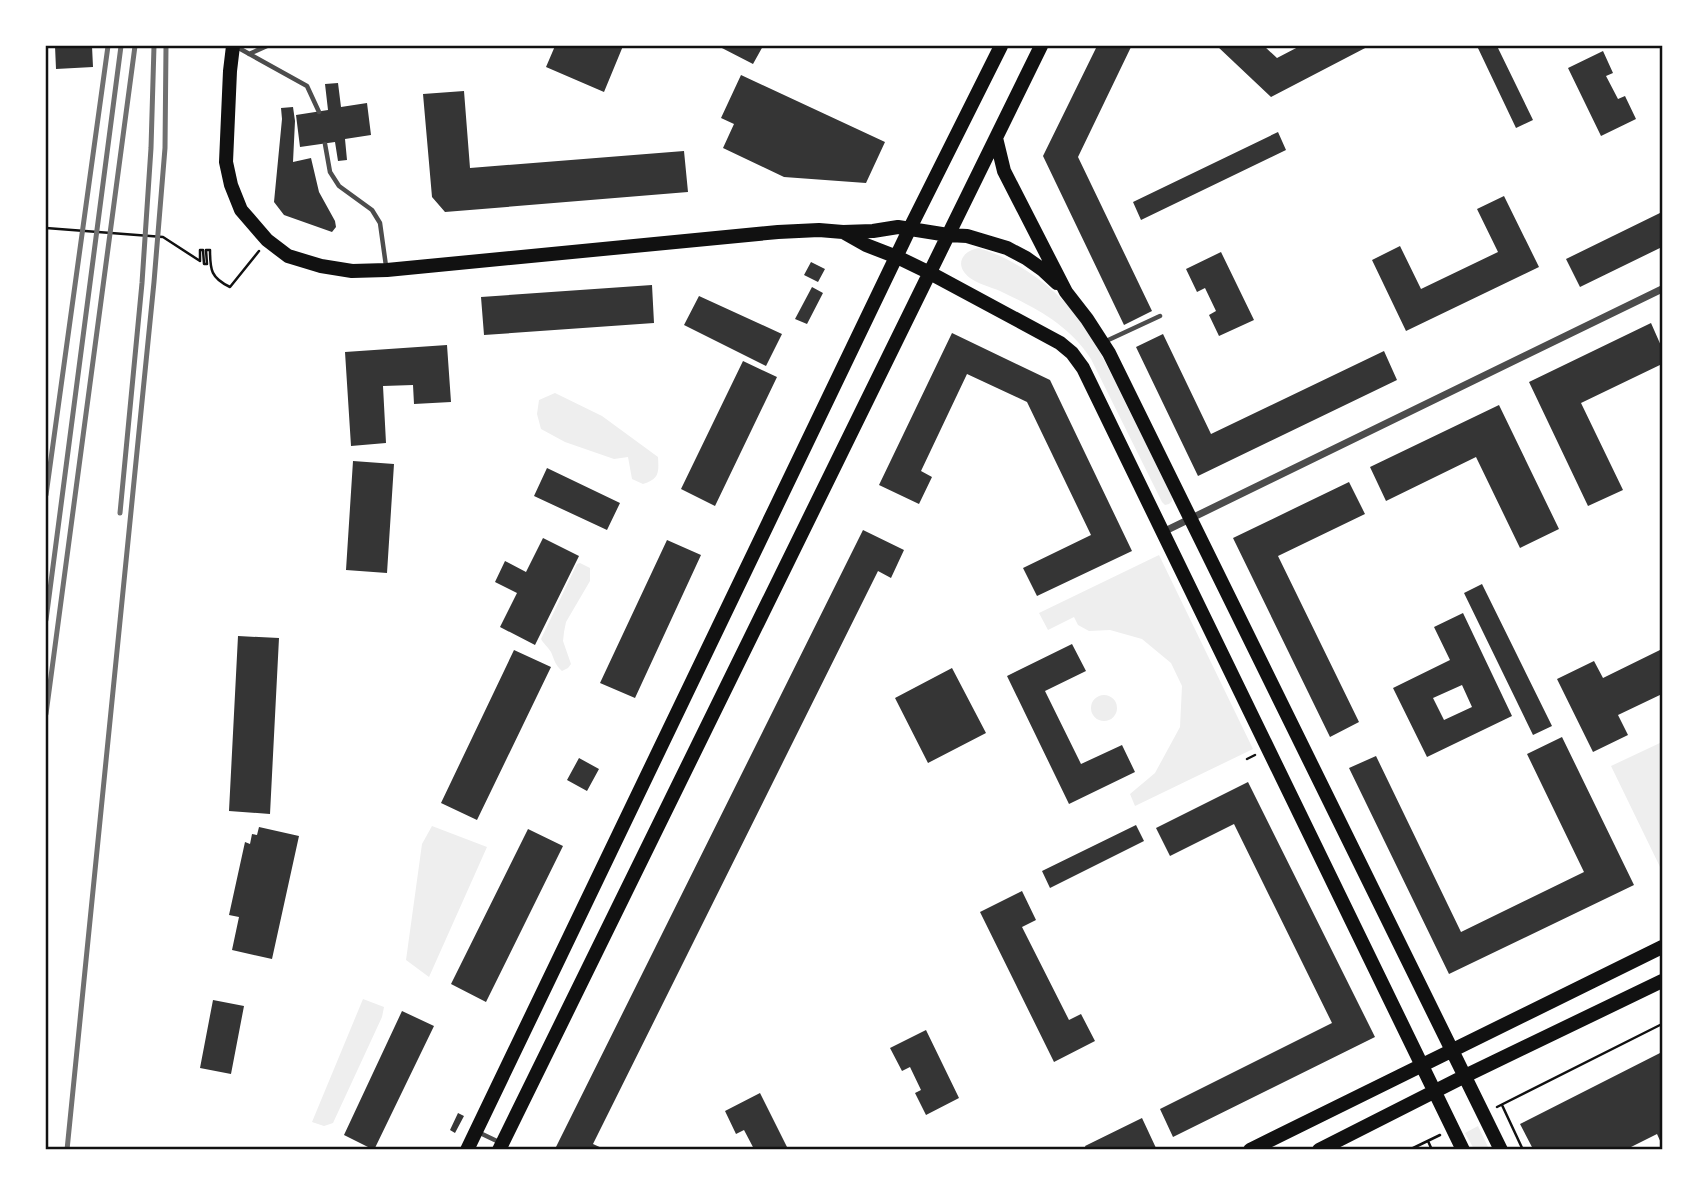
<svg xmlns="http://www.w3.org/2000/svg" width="1708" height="1195" font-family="Mulish,sans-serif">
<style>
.green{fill:#eee}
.building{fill:#353535;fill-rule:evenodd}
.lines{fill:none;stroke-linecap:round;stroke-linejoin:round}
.path{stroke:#111;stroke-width:2.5}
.service{stroke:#4c4c4c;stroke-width:4.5}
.minor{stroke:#4c4c4c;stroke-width:7}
.secondary{stroke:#111;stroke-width:14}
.rail{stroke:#707070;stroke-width:5}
.neatline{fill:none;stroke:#111;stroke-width:2.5}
</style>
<rect width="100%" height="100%" fill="#fff"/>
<path class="green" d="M979,248C1021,261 1063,293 1087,330C1102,354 1114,380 1127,406C1142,436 1157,466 1172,497V501L1169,504L1165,505L1162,502L1091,359C1068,324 1037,309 1000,291C991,287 978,284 970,278C954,266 961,251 979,248Z
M555,393L602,416L658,457C659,473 659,479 643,484L632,479L628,457L614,459L565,442L541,429L537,414L539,400Z
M1159,555L1253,749L1135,806L1130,794L1155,773L1180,727L1182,686L1171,663L1142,639L1110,630L1089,631L1078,625L1074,617L1048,630L1039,613Z
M580,563L590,568V581L566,622L564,632L563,641L571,664L568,668L562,671C555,665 554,659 551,652C548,647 543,643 541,639L577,564Z
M1091 708a13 13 0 1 1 26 0a13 13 0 1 1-26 0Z
M1662,742V871L1611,766Z
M432,826L487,847L429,977L406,960L422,844Z
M363,999L384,1007L382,1017L333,1123L324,1126L312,1122Z
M1478,1126L1489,1149H1474L1465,1133Z"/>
<path class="building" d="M55,46H92L93,67L56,69Z
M555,46H623L604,92L546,67Z
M718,46H763L753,64Z
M1097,46H1128L1131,47L1078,157L1152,311L1124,325L1043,156Z
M1217,46H1264L1277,58L1300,46H1369L1271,97Z
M1477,46H1497L1533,120L1516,128Z
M1603,51L1613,73L1606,76L1618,99L1625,96L1636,119L1601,136L1568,68Z
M741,75L885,142L866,183L784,177L723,148L734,124L721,118Z
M338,83L341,107L367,103L371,135L345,139L347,160L338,161L335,142L300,147L296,115L328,110L325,84Z
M464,91L470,168L684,151L688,192L445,212L432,197L423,94Z
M293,107L295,121L293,162L311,158L319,192L335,221L336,227L332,232L284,215L274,202L282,119L281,108Z
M1278,132L1286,150L1141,220L1133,202Z
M1504,196L1539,267L1406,331L1372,260L1400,246L1421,289L1498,252L1477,209Z
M1662,212V247L1580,287L1566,259Z
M1221,252L1254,320L1219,336L1209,315L1216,311L1205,288L1197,292L1186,269Z
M811,262L825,269L818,282L804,275Z
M652,285L654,323L484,335L481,297Z
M812,287L823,293L807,324L795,319Z
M699,296L782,334L766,366L684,325Z
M1651,323L1662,348V364L1581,403L1623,490L1588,506L1529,382Z
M952,333L1050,380L1132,551L1037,596L1023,568L1091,535L1027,402L967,374L921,471L932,477L919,504L879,485Z
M1163,334L1211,434L1384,351L1397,380L1198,476L1136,347Z
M447,345L451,402L414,404L413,385L383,386L386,443L351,446L345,352Z
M743,361L777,377L715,506L681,489Z
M1499,405L1559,529L1520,548L1476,457L1386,501L1370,467Z
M353,461L394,464L387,573L346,570Z
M547,468L620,503L607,530L534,496Z
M1349,482L1365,514L1278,556L1359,722L1330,737L1233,538Z
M863,530L904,550L891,578L878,571L593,1144L604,1149H555Z
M543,538L579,556L535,645L500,627L517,593L495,582L505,561L526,572Z
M667,540L701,555L635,698L600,683Z
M1482,584L1552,726L1533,735L1464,593Z
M1463,613L1512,716L1427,757L1393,688L1450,660L1434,627ZM1462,685L1472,707L1444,720L1433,698Z
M238,636L279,638L270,814L229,811Z
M1072,644L1086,671L1045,691L1081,764L1122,745L1135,772L1069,804L1007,676Z
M1662,649V694L1618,715L1628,735L1593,752L1557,679L1594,661L1603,678Z
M514,650L551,667L477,820L441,803Z
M952,668L986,733L928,763L895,698Z
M1562,737L1634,885L1449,974L1349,768L1376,756L1461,932L1584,872L1527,754Z
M579,758L599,769L587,791L567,780Z
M1248,782L1375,1037L1173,1137L1160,1109L1332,1023L1234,824L1170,856L1156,828Z
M1136,825L1144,841L1050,888L1042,871Z
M259,827L299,836L272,959L232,950L239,917L229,915L245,842L250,844L252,834L257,835Z
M528,829L563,846L486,1002L451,984Z
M1022,891L1036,920L1022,927L1069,1020L1081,1014L1095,1041L1054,1062L980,912Z
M213,1000L244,1006L231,1074L200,1068Z
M402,1011L434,1026L374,1150L344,1135Z
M926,1030L959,1098L926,1115L915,1093L921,1090L910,1067L902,1071L890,1048Z
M1662,1052V1145L1657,1134L1627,1149H1533L1520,1124Z
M760,1093L788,1149H754L744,1130L736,1134L725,1111Z
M458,1113L464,1116L455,1133L450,1130Z
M1142,1118L1156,1148L1153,1149H1086L1085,1146Z"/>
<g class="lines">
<path class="path" d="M46,228L163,237L200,261
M200,261V250H203L204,264H207L206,250H210C210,270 211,278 230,287L259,251
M1247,759L1255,755
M1502,1105L1523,1150
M1497,1107L1662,1024
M1428,1141L1432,1150
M1409,1150L1440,1135"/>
<path class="service" d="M235,46L307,86L319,112
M249,54L267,46
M325,144L330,172L339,186L372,210L380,223L386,266
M1104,342L1160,316
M480,1133L501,1143"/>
<path class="minor" d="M1163,532L1662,289"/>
<path class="secondary" d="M233,46L230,71L226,162L231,185L241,210L267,240L288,256L321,266L352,271L387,270L778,232L819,230L843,232L873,231L898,227L948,235L967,236L1007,248L1026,258L1043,270L1057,283
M996,138L1004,171L1066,292L1087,319L1109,353L1501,1150
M843,232L866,245L897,257L930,273L1060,343L1072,353L1083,368L1463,1150
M467,1150L910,228L1001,46
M499,1150L1041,46
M1250,1150L1662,947
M1319,1150L1465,1076L1662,981"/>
<path class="rail" d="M46,495L108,46
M120,513L142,283L151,148L154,46
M46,620L121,46
M46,714L135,46
M67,1150L154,282L165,148L166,46"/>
</g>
<rect width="1708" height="1195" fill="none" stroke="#ffffff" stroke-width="94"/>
<rect x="47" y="47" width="1614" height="1101" class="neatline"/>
</svg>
